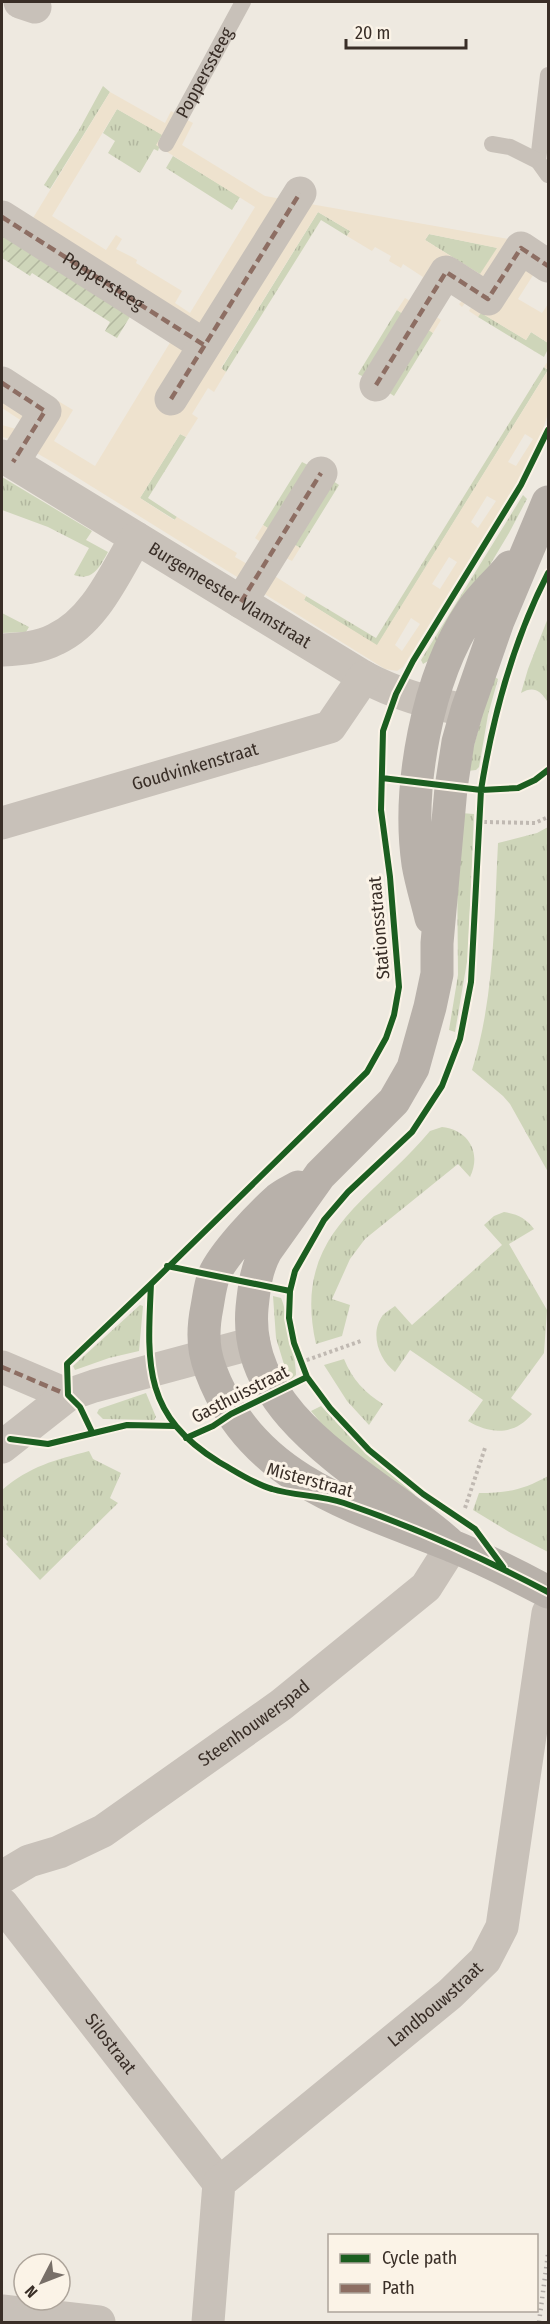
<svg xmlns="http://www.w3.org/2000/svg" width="550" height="2324" font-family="'Fira Sans Condensed',sans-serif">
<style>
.grass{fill:url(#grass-tufts)}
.garden{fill:url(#garden-furrows)}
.plaza{fill:#eee2ce;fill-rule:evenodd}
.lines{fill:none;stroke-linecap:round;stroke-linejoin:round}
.path{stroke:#c0b9b2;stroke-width:4;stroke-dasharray:3 3;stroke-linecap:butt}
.lane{stroke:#c8c1b9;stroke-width:16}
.street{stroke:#c8c1b9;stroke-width:33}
.secondary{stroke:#b8b1aa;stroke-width:33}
.rail{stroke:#afa9a4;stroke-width:4.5;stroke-dasharray:1.5 4.5;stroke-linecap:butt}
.quiet{stroke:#8d6e63;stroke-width:4.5;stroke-dasharray:9 4.5;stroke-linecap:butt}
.cycleway-casing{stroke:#fbf3e7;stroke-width:10}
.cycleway{stroke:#1b5e20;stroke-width:6}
.labels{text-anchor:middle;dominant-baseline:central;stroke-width:6;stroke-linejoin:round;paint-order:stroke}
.street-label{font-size:18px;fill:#392e27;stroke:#fbf3e7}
</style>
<defs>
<pattern id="grass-tufts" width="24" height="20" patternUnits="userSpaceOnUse" patternTransform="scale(1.5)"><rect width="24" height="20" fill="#ced5b9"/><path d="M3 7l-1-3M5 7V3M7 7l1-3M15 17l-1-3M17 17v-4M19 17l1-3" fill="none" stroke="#b2b79f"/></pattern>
<pattern id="garden-furrows" width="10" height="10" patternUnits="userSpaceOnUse" patternTransform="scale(1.5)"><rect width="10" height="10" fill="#ced5b9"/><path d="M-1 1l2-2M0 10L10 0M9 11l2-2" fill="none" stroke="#b2b79f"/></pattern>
</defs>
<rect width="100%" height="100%" fill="#eee9e0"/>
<path class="grass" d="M103,86L110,92L50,189L44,185L79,130Z
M117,109L163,135L158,151L154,149L140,173L108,153L115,141L103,133Z
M173,156L240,197L232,210L166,168Z
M318,212L350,231L347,236L321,220L226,372L221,369Z
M429,234L498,248L481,275L425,240Z
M397,310L403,314L364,377L358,374Z
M480,312L526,340L531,332L548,343V349L544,357L478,317Z
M428,329L433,333L394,396L388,392Z
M544,367L548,370L377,646L304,600L306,596L376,638Z
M180,434L186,437L148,498L177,517L175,520L140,498Z
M302,462L308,465L269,529L263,525Z
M2,477L92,531L86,540L108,552C100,566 93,582 74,575L89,548L48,527L2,510Z
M333,481L339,485L300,548L294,544Z
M523,495L527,499L509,533L435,657L423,664L421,660Z
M2,613L29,627L26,632L2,633Z
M548,618V697L547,701C540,690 533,686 521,693L528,669Z
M493,676L498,679L488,715L479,767L476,770L467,771Z
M461,813L474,814L468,956L455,1032L449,1030L458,975L457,862Z
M548,827V1172L510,1104L503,1096L472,1070C495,996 494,919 498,843L537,833Z
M442,1127C468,1130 482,1152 470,1177L458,1164L365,1239L350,1259L332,1299L350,1305L342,1336L316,1344C291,1233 370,1203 430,1131Z
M504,1212C517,1214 526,1218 534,1229L509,1244L547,1310L544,1353L511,1398L532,1414C515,1435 491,1435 468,1421L483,1400L410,1350L395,1372C379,1360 369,1333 383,1315C386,1312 391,1309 395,1306L412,1325L502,1245L484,1225L494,1216Z
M273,1296L281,1298C285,1304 297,1367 296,1375L289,1381L276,1338Z
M140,1305L143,1306L139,1351L109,1358L75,1370L73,1366Z
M344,1359C352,1379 365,1393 383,1404L369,1425L347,1401L324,1365Z
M146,1393L156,1417L154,1420L103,1419L97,1413L99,1409Z
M321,1406L363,1450L415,1495L410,1502L326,1429L311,1411Z
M89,1451L93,1459L121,1473L110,1498L118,1503L40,1580L6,1544L8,1542L2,1535V1490C30,1466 55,1460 89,1451Z
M548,1476V1552L511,1533L473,1510L479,1493C507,1493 523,1490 548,1476Z"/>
<path class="garden" d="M3,235L131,315L117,338L105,331L110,322L32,273L30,276L2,258Z"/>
<path class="plaza" d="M110,92L165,123L171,111L193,123L182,145L265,196L548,246V280L535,272L518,299L542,313L548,304V343L531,332L526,340L481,313L478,317L469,311L471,307L465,303L462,307L459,304L462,301L446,291L434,315L441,320L433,333L397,310L405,298L412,302L424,283L421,281L423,277L403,264L401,268L389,261L391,256L375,247L372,251L347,236L350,231L318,212L221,368L226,372L214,392L208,388L192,414L198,418L186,437L180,434L140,498L174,520L177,517L237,553L235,557L249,565L262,543L255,538L263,525L300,548L292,561L284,557L273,575L306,596L304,600L377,645L548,370L544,367L548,361V413L540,440L522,474L403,667L397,671L385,669L54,463L14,440L2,437V425L23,431L28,425L2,408V367L73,410L54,441L95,466L171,341L33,218ZM117,109L162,135L156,145L255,207L190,313L175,303L182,291L136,263L137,260L132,257L116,249L122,239L116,235L106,250L52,216ZM429,234L497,248L480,274L425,240ZM525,434L533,439L516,466L508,462ZM487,496L496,501L478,528L471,522ZM449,557L457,562L440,589L432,584ZM411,618L420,624L402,651L395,645Z"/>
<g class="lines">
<path class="path" d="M484,822L535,823L548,817
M301,1362L361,1341
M465,1508L485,1448"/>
<g class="lane">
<path d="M548,75L538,161L548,175"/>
<path id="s1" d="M166,144L243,2"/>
<path d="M492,144L510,147L538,161"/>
</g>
<g class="street">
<path d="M20,2L35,7"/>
<path id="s2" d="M2,217L204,345"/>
<path d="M2,383L45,411L13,462"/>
<path d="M376,385L446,272L488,299L521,248L548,266"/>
<path d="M171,399L300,193"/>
<path id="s3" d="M2,456L364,677C398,695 430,704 467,710"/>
<path d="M241,602L321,473"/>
<path d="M2,650C20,649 39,648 56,639C95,621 115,573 136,538"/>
<path id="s4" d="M2,823L330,727L364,677"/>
<path d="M2,1367L68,1395"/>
<path d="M2,1447L68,1395L94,1386L254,1343"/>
<path id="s5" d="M2,1877L29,1861L59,1852L103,1831L281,1705L426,1587L452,1546"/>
<path id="s6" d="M2,1904L219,2183"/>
<path d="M2,2311L99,2322"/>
<path id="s7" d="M208,2322L219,2183L450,1994L485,1960L502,1927L548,1613"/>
</g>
<path class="secondary" d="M431,918C427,901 421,882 418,864C407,788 427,677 471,612C481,596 498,582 510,567
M298,1187C291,1191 284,1194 278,1199C260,1215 224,1253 214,1275C210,1285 209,1296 207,1307C200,1342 205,1362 221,1394C267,1485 362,1509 450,1545C484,1559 516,1575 548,1592
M452,1546C382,1481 242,1423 252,1308C254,1288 256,1269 266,1251L320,1175L394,1101L413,1068L430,1007L437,974V943L451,788L458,742L467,710L498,621L548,502"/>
<path class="rail" d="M539,2322L548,2254"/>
<path class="quiet" d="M2,217L204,345
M2,383L45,411L13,462
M376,385L446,272L488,299L521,248L548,266
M171,399L300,193
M241,602L321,473
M2,1367L68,1395"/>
<g class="cycleway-casing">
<path id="cycleway" d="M548,430L521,485L413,661L396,694L383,731L381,810L390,877L399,987L394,1015L386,1038L367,1072L151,1284C147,1365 143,1415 219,1462C235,1471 254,1484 272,1489C295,1496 321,1495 344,1503C414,1527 483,1558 548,1592
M382,778L481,790L518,788L535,780L548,770
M167,1266L290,1291
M92,1432L80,1407L68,1395L67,1364L151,1284
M186,1438L213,1426L231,1414L307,1377
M10,1439L48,1444L127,1425L175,1426
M503,1567L475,1529L423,1494L369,1450L330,1408L307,1377L294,1343L289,1318L290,1291L295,1271L324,1220L348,1192L412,1132L442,1086L460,1039L471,982L481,790C493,715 513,641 548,573"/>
</g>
<use href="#cycleway" class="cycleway"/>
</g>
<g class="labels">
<g class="street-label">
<text stroke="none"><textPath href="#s1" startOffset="81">Popperssteeg</textPath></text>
<text stroke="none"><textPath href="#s2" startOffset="120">Poppersteeg</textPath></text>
<text stroke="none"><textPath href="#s3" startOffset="267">Burgemeester Vlamstraat</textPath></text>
<text stroke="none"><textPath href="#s4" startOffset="201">Goudvinkenstraat</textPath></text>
<text transform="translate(379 928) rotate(-95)">Stationsstraat</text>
<text transform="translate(240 1394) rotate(-27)">Gasthuisstraat</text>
<text transform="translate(310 1480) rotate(15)">Misterstraat</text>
<text stroke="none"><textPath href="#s5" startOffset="297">Steenhouwerspad</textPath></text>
<text stroke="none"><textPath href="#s7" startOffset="420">Landbouwstraat</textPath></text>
<text stroke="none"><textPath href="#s6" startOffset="177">Silostraat</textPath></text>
</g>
</g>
<rect width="550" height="2324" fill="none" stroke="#392e27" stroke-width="6"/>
<rect x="328" y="2234" width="210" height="78" fill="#fbf3e7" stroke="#ada49a" stroke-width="1.5"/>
<rect x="340" y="2254" width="30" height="9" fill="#1b5e20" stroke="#ada49a" stroke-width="1.5"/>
<text x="382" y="2264" font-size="18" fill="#392e27">Cycle path</text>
<rect x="340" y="2284" width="30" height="9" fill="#8d6e63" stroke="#ada49a" stroke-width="1.5"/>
<text x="382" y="2294" font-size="18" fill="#392e27">Path</text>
<g transform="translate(42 2282) rotate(228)"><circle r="28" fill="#fbf3e7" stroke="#ada49a" stroke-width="1.5"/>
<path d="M0-4.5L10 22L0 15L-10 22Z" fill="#786f68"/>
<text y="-9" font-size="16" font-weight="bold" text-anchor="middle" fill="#392e27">N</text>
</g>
<path d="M346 39v9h120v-9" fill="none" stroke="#392e27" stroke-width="3"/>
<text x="355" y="39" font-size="18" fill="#392e27" stroke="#fbf3e7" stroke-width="4.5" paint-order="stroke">20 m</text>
</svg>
